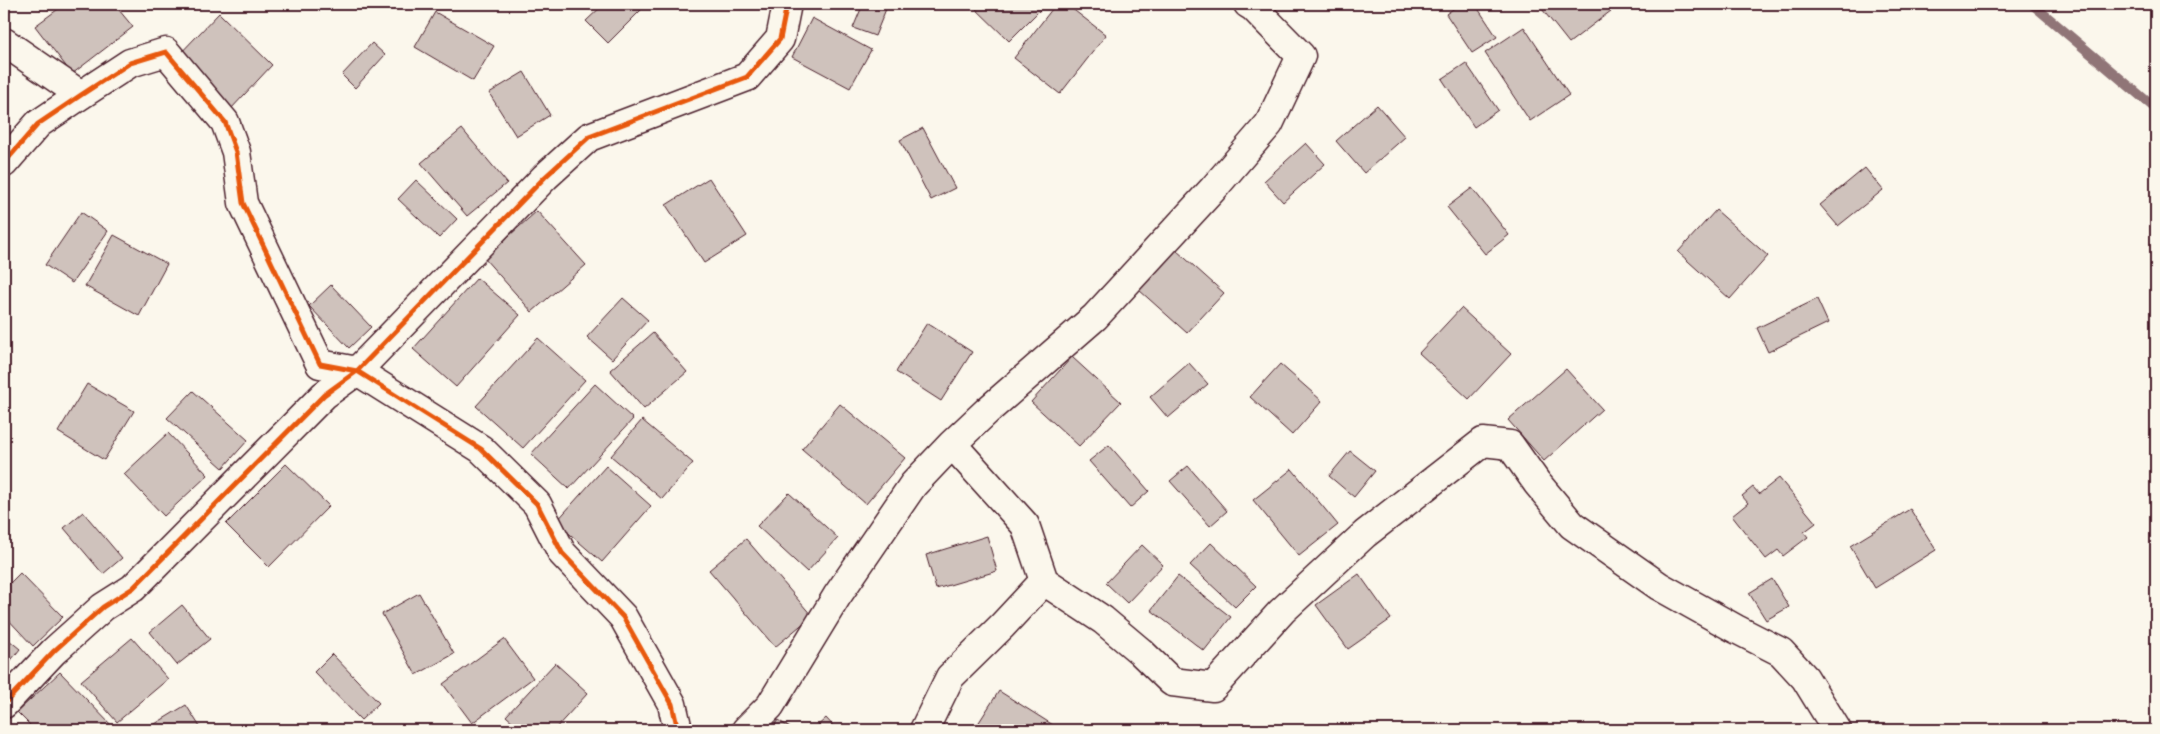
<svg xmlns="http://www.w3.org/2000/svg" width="2160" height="734" font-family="'Architects Daughter',sans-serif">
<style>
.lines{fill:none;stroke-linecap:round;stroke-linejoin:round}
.stream{stroke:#907477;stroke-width:10}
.building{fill:#cfc2bc;stroke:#4a1f2b}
.minor-casing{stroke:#4a1f2b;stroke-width:31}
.minor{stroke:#fbf7ec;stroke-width:28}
.cycleway-casing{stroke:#fbf7ec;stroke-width:8}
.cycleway{stroke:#e8590c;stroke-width:5}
</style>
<rect width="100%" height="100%" fill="#fbf7ec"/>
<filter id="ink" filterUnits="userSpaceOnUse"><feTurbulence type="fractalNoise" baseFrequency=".02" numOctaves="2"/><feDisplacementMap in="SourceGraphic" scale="10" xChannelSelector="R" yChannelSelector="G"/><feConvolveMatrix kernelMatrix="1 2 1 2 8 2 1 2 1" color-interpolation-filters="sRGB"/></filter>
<g filter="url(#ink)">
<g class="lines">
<path class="stream" d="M2032,4L2156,109"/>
</g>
<path class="building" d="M65,4H114L133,27L72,74L35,26Z
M543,4H554L547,9Z
M604,4H634L641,10L608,43L586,21Z
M863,4H888L875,36L853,28Z
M971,4H1042L1044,6L1009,41Z
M1056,4H1066L1106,35L1060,94L1014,58Z
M1460,4H1475L1497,37L1472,53L1446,14Z
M1538,4H1620L1569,43Z
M435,12L494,46L473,81L415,47Z
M219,13L272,65L230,110L176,58Z
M812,18L871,50L850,88L792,57Z
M1524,27L1569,95L1530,121L1485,53Z
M372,43L385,55L355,88L342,75Z
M1466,63L1498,110L1474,127L1442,79Z
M524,72L550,115L516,136L489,93Z
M1377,105L1405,137L1364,173L1336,141Z
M923,128L955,188L931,200L900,140Z
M462,129L507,183L467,216L421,163Z
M1306,143L1325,164L1283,202L1264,181Z
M1865,168L1883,190L1838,226L1820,205Z
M709,178L747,236L704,263L666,205Z
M416,180L457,219L439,238L398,199Z
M1472,188L1509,235L1485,254L1447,207Z
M1716,210L1768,256L1730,299L1678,252Z
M537,211L586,265L532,312L484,258Z
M81,212L108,231L72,283L45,265Z
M114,235L167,264L139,316L85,286Z
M1176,250L1224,293L1187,333L1139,290Z
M477,278L520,315L456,387L413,349Z
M331,285L371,327L349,348L309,306Z
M623,298L648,320L612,359L587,337Z
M1817,299L1828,323L1768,352L1757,328Z
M1461,308L1511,354L1469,399L1419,353Z
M927,323L972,352L941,401L896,372Z
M653,333L687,372L644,409L610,370Z
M538,338L585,380L523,448L476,406Z
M1072,357L1121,402L1079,446L1031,402Z
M1189,363L1208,384L1168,418L1150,397Z
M1280,364L1322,401L1292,435L1250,397Z
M1566,369L1602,409L1544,461L1508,420Z
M87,384L134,411L104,460L58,432Z
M595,384L633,419L569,489L531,454Z
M193,391L248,440L223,468L167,418Z
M840,404L905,458L866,504L802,449Z
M642,420L693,463L662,499L611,456Z
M168,433L208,475L164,516L124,474Z
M1109,445L1149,491L1130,508L1089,461Z
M1350,451L1375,471L1354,497L1329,476Z
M286,464L329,506L269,567L226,524Z
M606,466L651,506L602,562L556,522Z
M1188,466L1227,511L1210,526L1170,481Z
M1292,469L1338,525L1299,556L1253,500Z
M1779,478L1816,523L1804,532L1808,537L1783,556L1778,550L1766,559L1732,516L1748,503L1742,496L1753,487L1759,494Z
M789,493L838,538L807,572L757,526Z
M1910,509L1936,550L1875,588L1850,546Z
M83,512L122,558L103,574L64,528Z
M987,536L997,571L936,589L926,555Z
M746,539L812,616L775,647L709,570Z
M1211,543L1256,586L1235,607L1190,565Z
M1142,545L1163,565L1127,603L1106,583Z
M20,573L63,617L33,646L4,615V589Z
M1359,574L1391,619L1348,649L1316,605Z
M1178,576L1231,617L1204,651L1151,610Z
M1772,579L1789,607L1766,620L1749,593Z
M419,593L454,654L416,675L382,614Z
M182,605L210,639L177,665L150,632Z
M4,636L20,649L4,669Z
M132,638L168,679L117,722L81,681Z
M504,639L533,678L472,723L443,684Z
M332,654L379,703L361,720L314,672Z
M555,663L588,693L554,730H522L506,716Z
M60,672L114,728L112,730H35L17,712Z
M999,691L1053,725L1049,730H974Z
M186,705L202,730H152L150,727Z
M826,718L837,730H813Z
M778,720L793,730H771Z"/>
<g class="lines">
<g class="minor-casing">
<path id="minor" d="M4,42L81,95
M4,163L38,124L81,95L130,63L166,52L225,122L236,152L243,203L320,364L357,371L481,449L537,504L562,553L623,617L672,704L678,730
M1044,581L1103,620L1141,652L1172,682L1213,687L1282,611L1365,534L1483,442L1510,445L1537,483L1572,525L1659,586L1736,629L1781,652L1805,678L1837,730
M4,704L54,651L103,607L133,588L324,395L357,371L545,177L589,137L747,77L780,39L787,4
M746,730L770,706L837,596L913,485L952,444L987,411L1095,317L1213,189L1269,124L1301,56L1253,7L1248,4
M924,730L950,677L1002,626L1044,581L1025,525L952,444"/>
</g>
<use href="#minor" class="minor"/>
<g class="cycleway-casing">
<path id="cycleway" d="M4,163L38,124L81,95L130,63L166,52L225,122L236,152L243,203L320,364L357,371L481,449L537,504L562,553L623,617L672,704L678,730
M4,704L54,651L103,607L133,588L324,395L357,371L545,177L589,137L747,77L780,39L787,4"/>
</g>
<use href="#cycleway" class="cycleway"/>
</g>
</g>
<rect width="2160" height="734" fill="none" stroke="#fbf7ec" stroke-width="20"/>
<rect x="10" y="10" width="2140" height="714" fill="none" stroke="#4a1f2b" stroke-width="2" filter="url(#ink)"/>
</svg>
